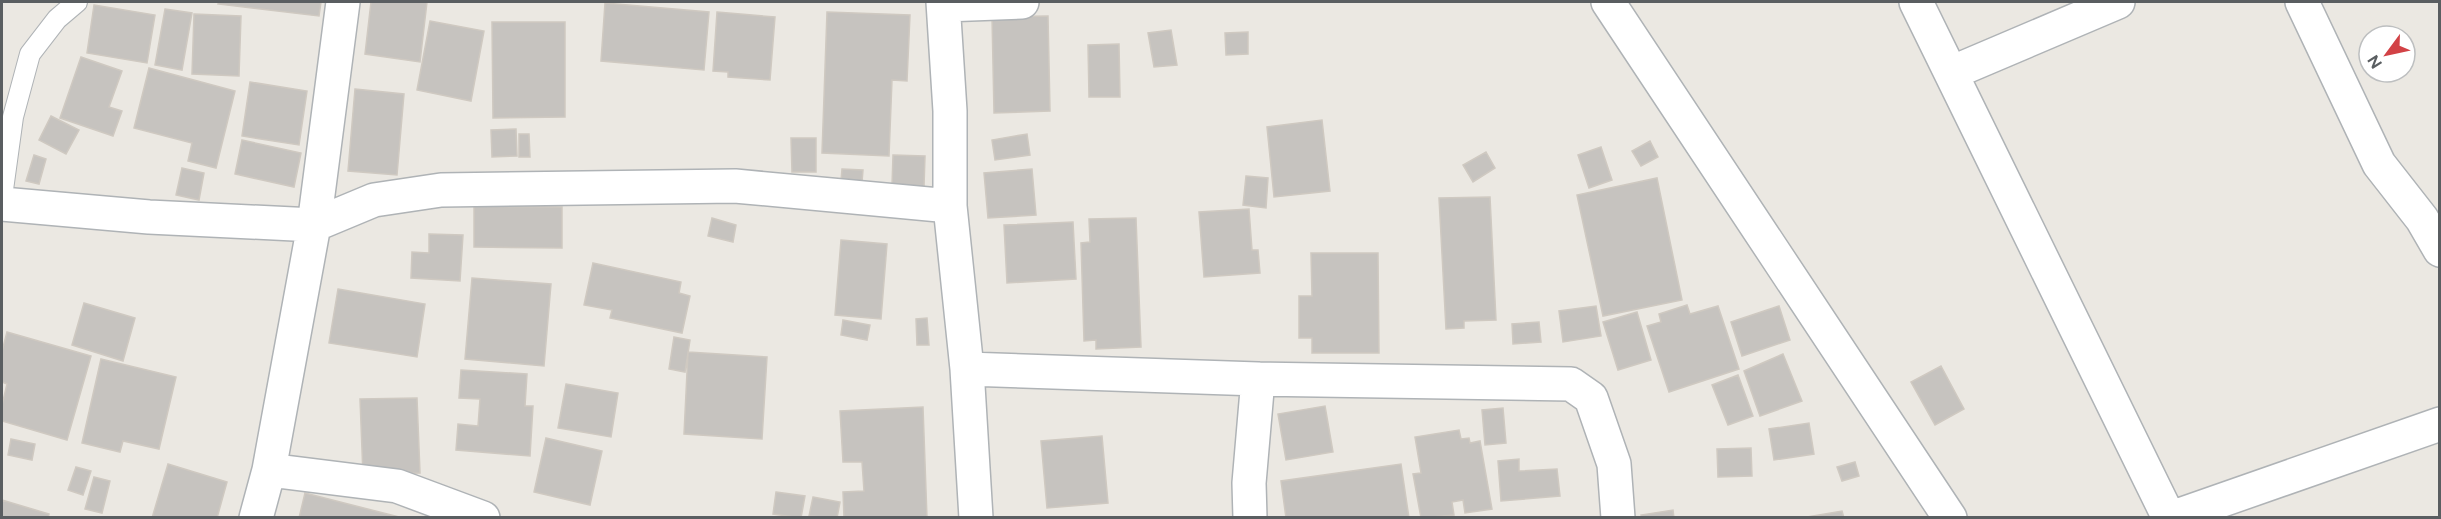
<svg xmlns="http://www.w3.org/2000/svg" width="2441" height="519" font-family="Figtree,sans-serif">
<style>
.building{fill:#c6c3bf;stroke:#cfc9c1;stroke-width:1.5}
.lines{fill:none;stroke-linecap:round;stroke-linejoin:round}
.lane-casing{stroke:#afb3b6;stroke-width:22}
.street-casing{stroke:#afb3b6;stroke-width:36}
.lane{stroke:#fff;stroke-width:20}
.street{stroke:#fff;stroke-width:33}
</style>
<rect width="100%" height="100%" fill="#ebe8e2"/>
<path class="building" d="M219,2H321L319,16L218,4Z
M371,2H427L420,62L365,54Z
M605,3L709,12L704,70L601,61Z
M94,5L155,15L147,63L87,53Z
M165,9L192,13L182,70L155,65Z
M717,12L775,17L770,80L728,77V72L713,71Z
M827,12L910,15L907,81L892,80L889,156L822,153Z
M194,14L241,16L239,76L192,74Z
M1048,16L1050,111L994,113L992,17Z
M430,21L484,31L471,101L417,90Z
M492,22H565V117L493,118Z
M1171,30L1177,65L1154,67L1148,33Z
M1248,32V54L1226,55L1225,33Z
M1119,44L1120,97H1089L1088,45Z
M81,57L122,71L109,107L122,111L113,136L60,118Z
M149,68L235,91L216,168L188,161L192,143L134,128Z
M250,82L307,91L299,145L242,136Z
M355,89L404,94L397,175L348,171Z
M51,116L79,130L66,154L39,140Z
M1322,120L1330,191L1274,197L1267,127Z
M516,129L517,156L492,157L491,130Z
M519,134H529L530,157H519Z
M1027,134L1030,155L995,160L992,140Z
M791,138H816V172H792Z
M242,140L301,153L294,187L235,174Z
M1650,141L1658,157L1641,166L1632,151Z
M1601,147L1612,180L1589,188L1578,155Z
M1486,152L1495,168L1473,182L1463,165Z
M34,155L46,159L39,184L26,181Z
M893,155L925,156L924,187L892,186Z
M182,168L204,173L199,200L176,195Z
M842,169L863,170L862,182L841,181Z
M1032,169L1036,215L988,218L984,173Z
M1246,176L1268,178L1266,208L1243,205Z
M1657,178L1682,300L1603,316L1577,195Z
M1490,197L1496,320L1464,321V328L1446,329L1439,198Z
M474,206L562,207V248L474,247Z
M1249,209L1252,250H1258L1260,273L1204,277L1199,212Z
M712,218L736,225L733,242L708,236Z
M1136,218L1141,347L1096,349V340L1084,341L1081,243L1090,242L1089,219Z
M1073,222L1076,279L1007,283L1004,225Z
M429,234L463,235L460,281L411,278L412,252L429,253Z
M841,240L887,244L881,319L835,315Z
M1311,253H1378L1379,353H1312V338H1299V296H1312Z
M593,263L681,282L679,293L690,296L682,333L610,318L612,310L584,305Z
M472,278L551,284L544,366L465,359Z
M338,289L425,304L417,357L329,343Z
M84,303L135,318L123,361L72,345Z
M1687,305L1690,314L1718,306L1739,369L1669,392L1647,326L1661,322L1659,314Z
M1596,306L1601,336L1563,342L1559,311Z
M1779,306L1790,340L1742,356L1731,322Z
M1637,312L1651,360L1618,370L1603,322Z
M927,318L929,345H917L916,319Z
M843,320L870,325L867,340L841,335Z
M1539,322L1541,342L1513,344L1512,324Z
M7,332L91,356L67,440L2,421V405L7,384L2,382V351Z
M674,337L690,340L685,372L669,369Z
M688,352L767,357L762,439L684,434Z
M1783,354L1802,401L1760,416L1744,371Z
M101,359L176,377L159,449L123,441L120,452L82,443Z
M1941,366L1964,409L1935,425L1911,382Z
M461,370L527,374L525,406H533L530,456L456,450L458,424L478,426L480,399L459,398Z
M1738,375L1753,416L1728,425L1712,385Z
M566,384L618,393L611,437L558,428Z
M417,398L420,473L363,475L360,399Z
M1325,406L1333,452L1286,460L1278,414Z
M923,407L927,518H844L843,492L864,491L862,462H843L840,411Z
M1503,408L1506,443L1485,445L1482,410Z
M1809,423L1814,454L1774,460L1769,429Z
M1459,430L1461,439L1469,438L1470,443L1480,441L1492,509L1465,513L1463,500L1452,502L1454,515L1421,518L1413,474L1421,473L1415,437Z
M1102,436L1108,503L1047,508L1041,441Z
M546,438L602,451L590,505L534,492Z
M11,439L35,444L32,460L8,455Z
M1751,448L1752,476L1718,477L1717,449Z
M1519,459V471L1557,469L1560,496L1501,501L1498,461Z
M1855,462L1859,476L1842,481L1837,467Z
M168,464L227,482L217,518H152Z
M1401,464L1409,518H1286L1281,481Z
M76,467L91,471L83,495L68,490Z
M94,477L110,481L102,513L85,509Z
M776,492L805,496L801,518L773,514Z
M305,493L403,518H299Z
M813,497L840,502L837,518L809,516Z
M2,500L49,514L48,518H2Z
M1673,510L1674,518H1642L1641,515Z
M1842,511L1844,518L1807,517Z"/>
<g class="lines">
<g class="lane-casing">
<path id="lane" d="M2,197L13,117L30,54L57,19L77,2"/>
</g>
<g class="street-casing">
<path id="street" d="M943,2L950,111V206L967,369L976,518
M1608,2L1950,518
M1916,2L2169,518
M2302,2L2379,164L2422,219L2440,250
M944,5L1022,2
M1951,73L2118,2
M2,204L149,217L314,225L374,200L441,190L735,186L950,206
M967,369L1258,379L1571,384L1591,398L1614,464L1618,518
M269,470L397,486L483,518
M256,518L269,470L314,225L343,2
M1250,518L1249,483L1258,379
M2171,518L2440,424"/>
</g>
<use href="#lane" class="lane"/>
<use href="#street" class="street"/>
</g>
<rect width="2441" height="519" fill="none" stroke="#5a5e61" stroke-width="6"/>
<g transform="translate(2387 54) rotate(237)"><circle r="28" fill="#ffffff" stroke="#bdbfc0" stroke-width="1.5"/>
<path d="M0-4.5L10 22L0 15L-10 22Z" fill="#d24246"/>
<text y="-9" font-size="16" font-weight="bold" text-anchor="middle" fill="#5a5e61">N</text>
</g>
</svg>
